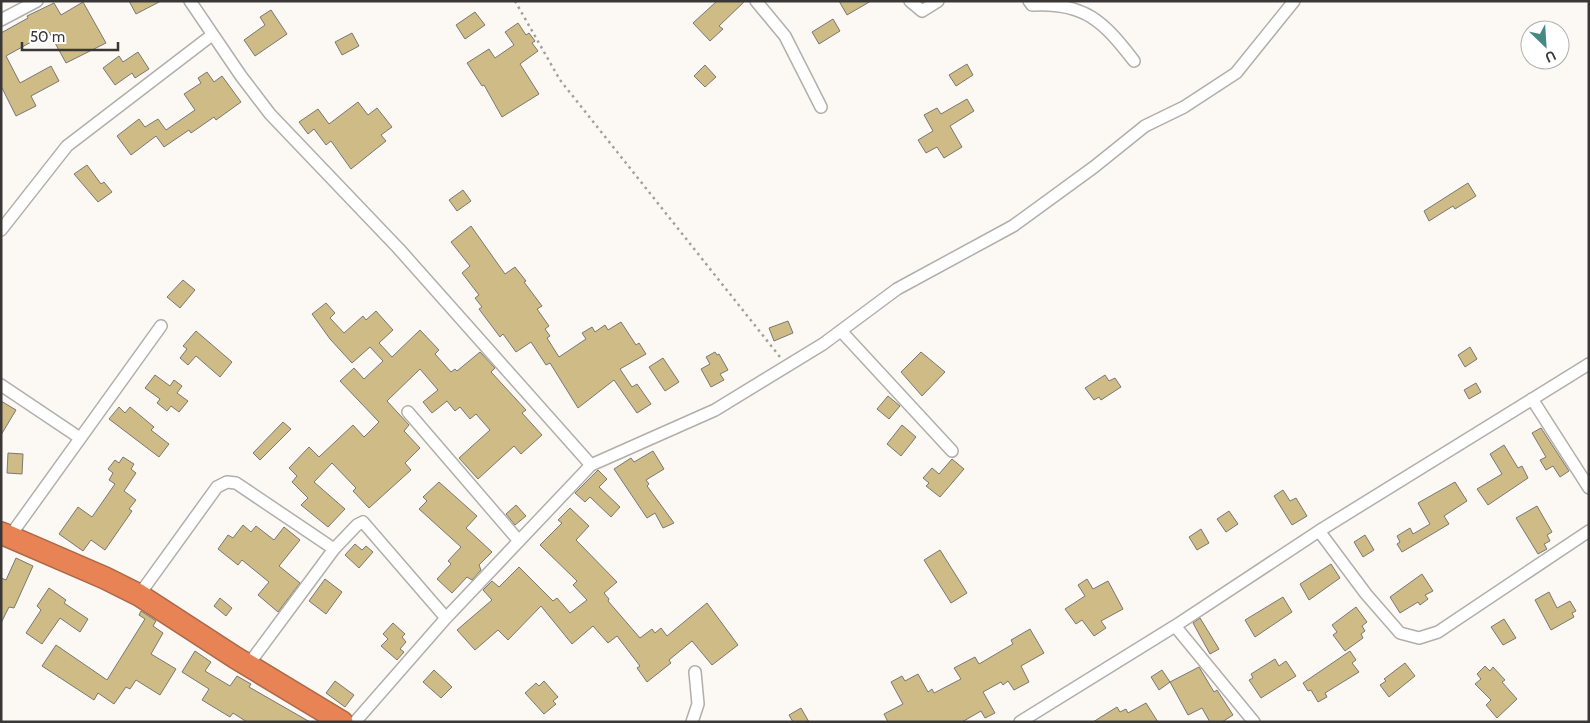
<svg xmlns="http://www.w3.org/2000/svg" width="1590" height="723" font-family="Cabin,sans-serif">
<style>
.building{fill:#cebb86;stroke:#797874}
.lines{fill:none;stroke-linecap:round;stroke-linejoin:round}
.street-casing{stroke:#b2afab;stroke-width:14}
.highway-casing{stroke:#aa694a;stroke-width:24}
.path{stroke:#a2a09d;stroke-width:2.5;stroke-dasharray:2.5 4;stroke-linecap:butt}
.street{stroke:#fff;stroke-width:11}
.highway{stroke:#e78355;stroke-width:21}
</style>
<rect width="100%" height="100%" fill="#fcf9f5"/>
<path class="building" d="M129,1H161L136,14Z
M717,1H745L719,26L723,29L710,41L693,23Z
M839,1H871L847,15Z
M83,2L106,43L66,63L49,32L6,56L20,83L51,66L59,81L31,96L36,106L16,116L1,86V33L28,18L27,16L54,3L61,15Z
M271,10L287,34L255,56L244,40L265,25L260,17Z
M475,12L485,25L465,39L456,25Z
M833,19L840,31L819,44L812,32Z
M518,23L526,35L529,33L535,41L532,43L538,51L520,64L539,94L502,117L484,85L482,86L467,63L489,49L495,58L514,45L505,32Z
M352,33L359,46L342,55L335,42Z
M138,52L149,69L135,78L132,73L115,85L103,68L119,56L123,62Z
M967,64L973,75L956,86L949,75Z
M705,65L716,77L705,87L694,76Z
M207,72L214,82L222,76L241,102L216,120L214,117L191,133L189,130L164,147L156,136L131,155L117,136L139,119L145,127L158,119L166,130L195,110L184,94L201,83L198,78Z
M967,99L974,111L950,126L962,147L944,158L937,147L926,153L918,140L933,131L924,115L937,108L941,114Z
M358,102L368,115L377,108L392,127L381,135L386,141L351,169L331,141L326,145L314,129L308,134L299,122L318,109L329,124Z
M87,165L101,184L104,182L112,192L98,202L74,174Z
M1468,183L1476,196L1455,209L1453,206L1429,221L1424,211Z
M463,190L471,201L457,211L449,200Z
M471,226L505,274L515,267L526,281L524,282L542,306L537,309L549,326L545,329L550,336L547,338L559,357L586,339L582,333L592,327L595,332L605,325L608,330L621,322L636,345L639,343L646,354L620,369L632,387L637,384L651,404L637,413L614,380L578,408L550,363L546,365L531,342L516,352L503,334L500,337L479,309L482,307L475,298L479,295L462,273L470,266L451,242Z
M183,280L195,290L180,308L167,297Z
M326,303L335,313L330,318L344,333L363,316L366,320L376,311L393,330L379,343L392,357L420,330L439,350L435,354L451,372L455,369L457,371L480,352L495,368L491,372L526,410L522,413L542,435L521,454L514,446L478,479L459,458L490,430L476,414L470,419L460,407L455,411L447,401L432,413L423,402L438,390L420,369L387,401L409,425L404,431L420,448L405,463L411,470L369,508L353,491L356,488L332,463L314,482L345,509L328,527L301,505L308,498L292,482L297,476L289,468L309,447L319,457L353,425L364,437L379,422L340,381L354,368L364,379L383,361L370,347L352,363L330,339L312,314Z
M788,321L793,333L774,341L769,328Z
M196,331L232,362L220,377L196,356L188,365L180,358L187,349L183,346Z
M1470,347L1477,359L1465,367L1458,355Z
M715,352L717,355L719,354L728,370L720,374L724,380L711,387L701,369L710,364L706,357Z
M921,352L945,372L922,396L901,372Z
M663,358L679,382L665,391L649,367Z
M155,375L170,386L174,380L182,386L177,393L188,401L179,412L171,406L167,411L157,403L160,399L145,388Z
M1105,375L1109,381L1115,378L1121,387L1101,400L1099,397L1094,400L1085,388Z
M1476,383L1481,392L1469,399L1464,390Z
M888,396L900,406L889,419L877,409Z
M1,401L16,410L1,435Z
M119,407L125,413L130,407L154,427L151,430L169,444L159,457L109,419Z
M283,422L291,429L260,460L253,453Z
M902,425L916,437L901,456L887,444Z
M1541,428L1569,471L1560,477L1553,466L1546,470L1540,460L1546,457L1532,433Z
M1504,445L1518,468L1522,466L1528,478L1488,505L1477,489L1502,474L1490,454Z
M653,451L664,469L646,480L649,484L647,486L674,523L663,528L655,513L647,518L614,469L631,458L634,462Z
M8,453L23,454L22,474L7,473Z
M123,457L134,464L131,469L136,473L124,491L136,500L129,509L132,511L105,550L91,540L83,551L59,534L78,507L92,517L115,484L109,480L113,473L108,469L115,460L119,463Z
M952,459L964,469L940,497L926,486L929,483L923,478L932,468L939,474Z
M598,470L607,479L599,487L620,507L611,517L590,497L585,502L575,493Z
M439,482L477,516L466,528L492,552L479,565L481,570L472,580L467,577L452,593L437,579L451,564L448,561L461,547L419,509L427,501L423,497Z
M1455,482L1467,501L1444,516L1449,524L1402,552L1397,544L1400,542L1397,536L1410,528L1413,534L1430,524L1418,503Z
M1283,490L1290,501L1296,498L1307,516L1292,525L1274,496Z
M516,505L526,516L515,525L506,514Z
M1537,506L1552,532L1547,535L1550,541L1544,544L1547,549L1538,554L1516,518Z
M570,508L589,526L576,540L617,582L604,593L609,599L608,601L640,638L652,629L655,633L661,628L667,636L707,603L738,645L712,665L692,641L669,660L671,663L647,682L637,668L640,666L617,636L608,643L593,626L572,644L541,606L508,640L498,630L475,650L457,630L492,600L483,590L492,581L499,587L519,567L553,601L557,598L570,613L587,600L573,585L577,581L540,545L562,523L558,520Z
M1229,511L1238,524L1226,532L1217,519Z
M243,525L251,532L256,526L274,540L284,527L300,540L279,566L300,583L278,612L258,595L269,582L242,560L238,565L218,549L228,535L233,538Z
M1201,529L1209,543L1197,550L1189,537Z
M1365,535L1374,550L1363,557L1354,542Z
M355,544L362,550L366,546L373,552L359,568L345,555Z
M940,550L967,593L951,603L924,560Z
M16,558L33,566L14,608L9,607L1,623V578L6,580Z
M1331,564L1340,578L1309,600L1300,584Z
M1422,574L1433,591L1425,595L1428,599L1420,605L1418,602L1400,613L1390,597Z
M325,579L342,592L326,614L309,601Z
M1087,579L1093,589L1108,581L1123,609L1101,621L1106,628L1094,636L1082,620L1076,624L1065,609L1085,596L1078,585Z
M49,588L66,600L64,603L88,619L80,632L60,618L42,644L26,633L41,610L37,606Z
M1549,592L1557,608L1570,601L1576,611L1572,613L1574,617L1551,630L1535,600Z
M1283,597L1292,612L1255,637L1245,620Z
M220,598L232,608L226,616L214,606Z
M1356,607L1367,622L1362,626L1365,631L1361,634L1363,638L1345,651L1333,635L1337,632L1332,625Z
M141,611L156,621L153,626L163,633L151,654L176,669L160,695L136,680L130,689L126,687L114,704L98,693L94,700L42,666L56,645L107,680L145,619L139,615Z
M1200,618L1219,649L1210,654L1193,623Z
M1504,619L1516,638L1503,645L1491,627Z
M393,623L405,634L402,637L406,642L400,649L404,652L397,660L381,646L388,639L383,634Z
M1030,629L1044,653L1021,666L1029,682L1014,690L1008,681L1003,685L1001,682L983,692L995,713L985,718L981,711L962,722H888L884,714L903,704L891,682L902,676L905,681L918,674L928,692L932,689L934,693L961,679L954,668L975,657L979,664L1013,644L1011,640Z
M195,651L211,662L205,671L230,686L237,676L251,684L249,687L310,722H247L233,713L230,717L202,700L209,689L182,672Z
M1350,651L1356,660L1352,663L1359,672L1325,693L1327,697L1318,702L1311,690L1308,691L1303,683Z
M1275,659L1279,666L1286,661L1296,676L1261,698L1249,680L1253,678L1251,674Z
M1405,663L1415,676L1389,697L1380,685L1386,681L1384,679Z
M1485,666L1490,671L1493,667L1505,680L1502,682L1517,699L1497,718L1486,705L1491,700L1475,684L1481,679L1477,674Z
M1199,667L1214,692L1217,690L1233,715L1222,722H1210L1202,708L1188,715L1170,682Z
M434,670L452,687L441,698L423,682Z
M1162,670L1170,682L1159,690L1151,677Z
M335,681L354,695L345,707L326,693Z
M544,681L558,697L553,701L556,704L544,714L525,693L536,683L539,686Z
M1146,703L1158,722H1093L1117,707L1120,712L1126,709L1128,713Z
M801,708L809,722H793L789,715Z"/>
<g class="lines">
<g class="street-casing">
<path id="street" d="M190,1L241,76L270,114L399,249L591,465L446,618L355,722
M756,1L785,36L821,107
M910,1L922,11L938,1
M1029,1L1032,5C1085,2 1104,22 1134,61
M1,20L37,1
M1,230L67,146L212,35
M841,331L952,451
M1,385L80,438
M1532,399L1589,488
M408,412L519,541
M591,465L715,410L823,344L897,289L1013,226L1094,167L1145,126L1184,107L1236,73L1294,1
M1319,531L1366,594L1400,633L1419,638L1438,632L1589,531
M10,536L161,326
M334,549L357,525L363,522L446,618
M139,595L217,487L227,482L236,483L334,549L248,665
M1175,626L1254,722
M692,722L698,704L695,672
M1020,722L1175,626L1319,531L1589,364"/>
</g>
<g class="highway-casing">
<path id="highway" d="M1,533L105,578L139,595L236,658L342,722"/>
</g>
<path class="path" d="M515,1L560,80L780,357"/>
<use href="#street" class="street"/>
<use href="#highway" class="highway"/>
</g>
<rect width="1590" height="723" fill="none" stroke="#3a3837" stroke-width="5"/>
<g transform="translate(1545 45) rotate(155)"><circle r="24" fill="#ffffff" stroke="#b0afaf"/>
<path d="M0-4L9 19L0 12L-9 19Z" fill="#458a82"/>
<text y="-8" font-size="14" font-weight="bold" text-anchor="middle" fill="#3a3837">U</text>
</g>
<path d="M22 42v8h96v-8" fill="none" stroke="#3a3837" stroke-width="2.5"/>
<text x="30" y="42" font-size="15" fill="#3a3837" stroke="#ffffff" stroke-width="4" paint-order="stroke">50 m</text>
</svg>
